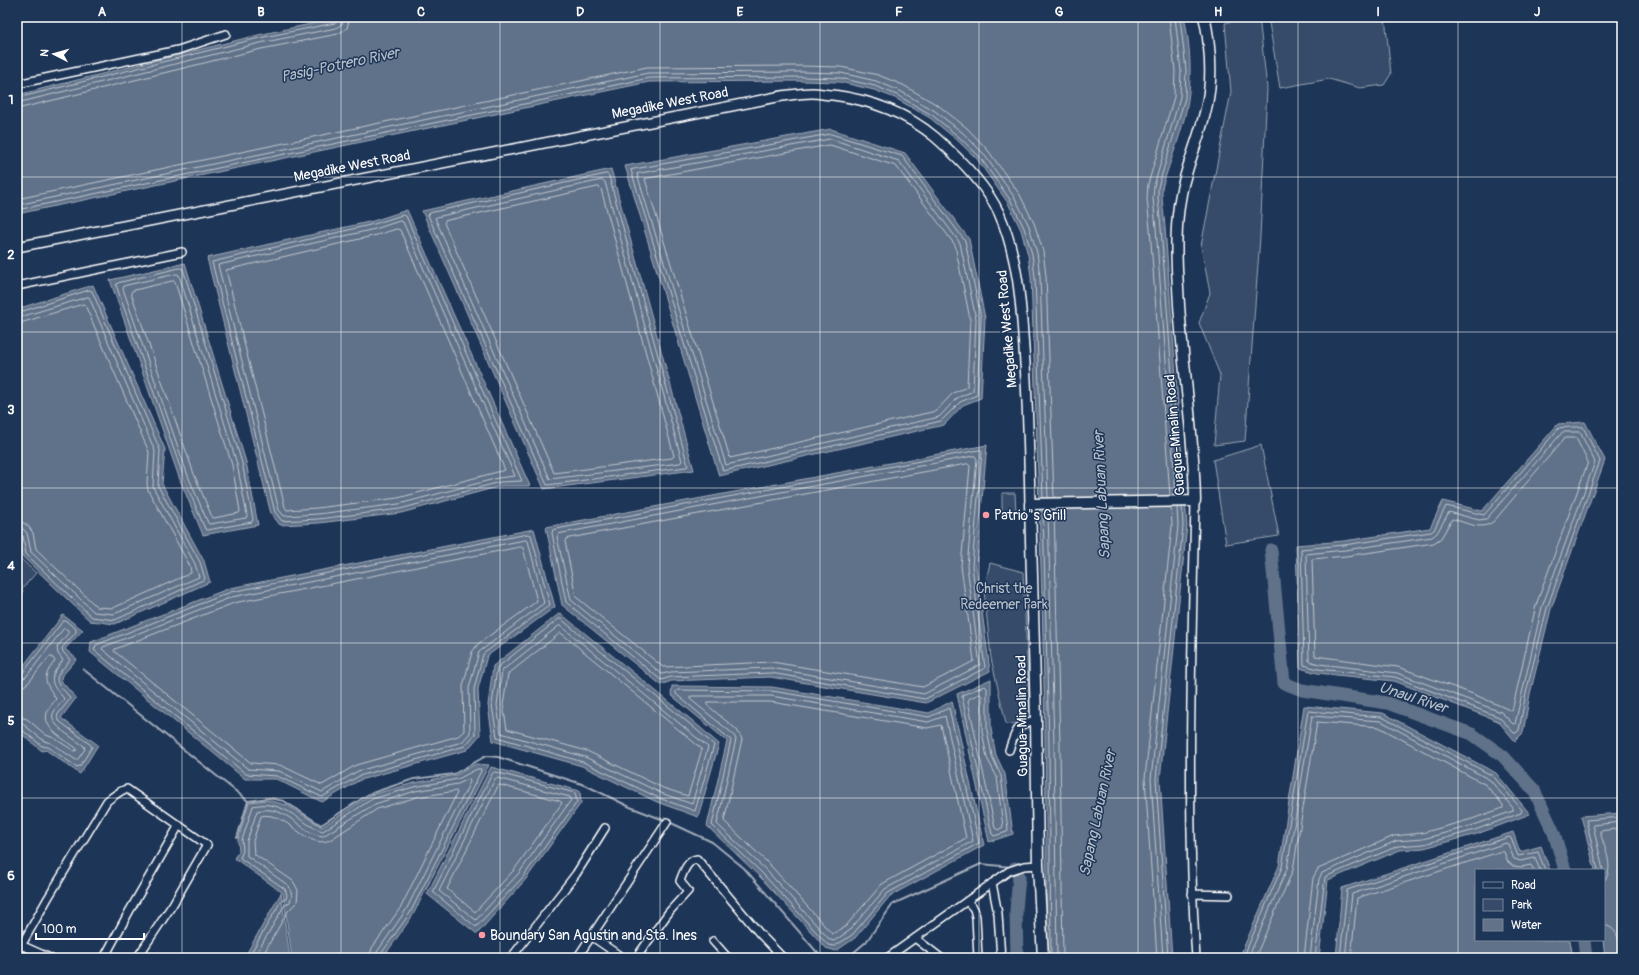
<svg xmlns="http://www.w3.org/2000/svg" width="1639" height="975" font-family="Pangolin,sans-serif">
<style>
.green{fill:#364b69;stroke:#9aa5b4}
.water{fill:#617289;stroke:#a0aab8}
.lines{fill:none;stroke-linecap:round;stroke-linejoin:round}
.shore{stroke:#c0c7d0;stroke-width:1}
.stream{stroke:#a0aab8;stroke-width:2}
.river{stroke:#617289;stroke-width:13}
.minor-casing{stroke:#fff;stroke-width:10}
.tertiary-casing{stroke:#fff;stroke-width:12}
.secondary-casing{stroke:#fff;stroke-width:13}
.minor{stroke:#1d3557;stroke-width:7}
.tertiary{stroke:#1d3557;stroke-width:9}
.secondary{stroke:#1d3557;stroke-width:10}
.grid{fill:none;stroke:#fff;stroke-width:1;stroke-opacity:0.55}
.poi-dot{fill:#ff9aa2;stroke:#1d3557;stroke-width:1.5}
.labels{text-anchor:middle;dominant-baseline:central;stroke-width:3;stroke-linejoin:round;paint-order:stroke}
.street-label{font-size:14px;fill:#fff;stroke:#1d3557}
.poi-label{font-size:14px;fill:#fff;stroke:#1d3557;text-anchor:start}
.park-label{font-size:14px;fill:#b9c0ca;stroke:#1d3557}
.water-label{font-size:15px;font-style:italic;fill:#b8c0ca;stroke:#1d3557}
.neatline{fill:none;stroke:#fff;stroke-width:1.5}
.grid-label{font-size:13px;text-anchor:middle;font-weight:bold;fill:#fff}
</style>
<rect width="100%" height="100%" fill="#1d3557"/>
<filter id="ink" filterUnits="userSpaceOnUse"><feTurbulence type="fractalNoise" baseFrequency=".025" numOctaves="2"/><feDisplacementMap in="SourceGraphic" scale="8" xChannelSelector="R" yChannelSelector="G"/><feConvolveMatrix kernelMatrix="1 2 1 2 8 2 1 2 1" color-interpolation-filters="sRGB"/></filter>
<g filter="url(#ink)">
<path class="green" d="M1249,17H1259L1267,88L1260,237L1245,441L1214,445L1220,375L1199,323L1210,293L1201,246L1231,92L1225,23Z
M1268,17H1385L1391,74L1384,85L1360,88L1329,79L1280,88Z
M1261,445L1279,536L1226,544L1213,460Z
M1002,493H1015L1016,513L1002,512Z
M17,539L20,558L36,573L22,589L23,592L17,599Z
M990,563L1023,572L1030,723L1006,724L991,658L984,590Z"/>
<path class="water" d="M344,17H1184C1190,41 1192,75 1188,100C1184,129 1170,160 1162,188V197L1165,227L1187,526L1160,779L1172,958H1048L1046,945C1048,723 1039,500 1031,277L1028,255L1021,230L1008,203L977,159L957,140L930,118L895,98L874,90L840,82L802,81L649,82L17,214V95L258,35Z
M831,129L905,153L969,239L985,318L981,398L963,405L944,425L719,476L625,166Z
M611,169L694,470L544,489L422,211Z
M407,210L530,486H501L401,513L319,523L280,525L271,514L207,258L373,221Z
M185,263L246,462L258,525L203,535L180,480L110,280Z
M93,285L165,449L162,484L204,561L210,582L115,624L90,621L22,556L17,525V309Z
M1585,422L1605,460L1551,609L1530,694L1523,733L1515,741L1498,721L1394,681L1317,673L1300,668L1296,545L1344,541L1430,528L1443,501L1482,511L1558,424Z
M987,445L976,566L990,671L926,703L770,677L671,681L661,685L562,605L546,527Z
M534,529L555,607L487,656L478,689L480,735L467,750L360,780L322,802L276,779H245L90,652L91,642L230,588Z
M560,613L694,722L719,744L698,817L657,802L582,766L493,741L488,705L493,666Z
M63,615L83,630L65,649L77,659L61,677L62,682L76,698L61,718L98,745L80,774L46,750L42,751L17,730V674Z
M991,679V729L996,755L1005,774L1013,834L989,842L957,694Z
M672,686L772,687L929,713L952,701L984,845L890,896L855,938L836,951L826,948L760,877L707,826L727,741L671,695Z
M1304,706L1383,713L1496,773L1530,814L1477,834L1424,848L1400,850L1328,880L1319,958H1239L1279,866Z
M476,764L489,765L413,915L383,958H292L283,893L234,858L239,851L238,840L249,802L267,800L287,805L322,827L371,795L414,783L456,775Z
M491,767L580,791L581,803L526,879L477,934L427,894Z
M1622,813V958H1605L1603,940L1604,870H1595L1581,816Z
M1513,832L1520,852L1541,846L1550,870H1476V940H1570L1573,958H1336L1342,888Z
M281,893L290,958H244Z"/>
<g class="lines">
<path class="shore" d="M1169,17L1175,71L1174,97L1148,184L1147,199L1150,229L1170,495
M1175,17L1181,71L1180,97L1154,186L1153,198L1156,228L1176,495
M1180,17L1186,70L1185,98L1158,187V198L1161,228L1181,495
M17,98L259,38L335,23L338,21L339,17
M17,103L260,43L336,28L342,24L344,17
M17,109L261,49L338,34L347,28L350,17
M831,134L902,156L965,241L981,318L977,395L960,402L941,421L723,471L631,170Z
M831,139L899,161L960,243L976,319L973,391L957,398L939,417L726,465L637,174Z
M830,145L896,166L955,245L970,319L967,387L953,393L936,411L730,458L645,179Z
M607,174L609,176L688,466L686,467L547,485L428,215L430,213Z
M603,180L605,182L682,461L680,463L550,479L435,218L437,217Z
M599,187L601,189L674,456L672,458L554,473L444,223L445,221Z
M17,199L647,67L801,66L841,67L878,75L903,85L939,106L967,128L987,149L1020,195L1034,223L1043,251L1046,276L1054,498
M17,205L648,73L802,72L841,73L876,81L900,91L935,111L963,133L983,153L1015,198L1029,226L1037,253L1040,276L1048,498
M17,210L649,78L802,77L840,78L875,86L897,95L932,115L959,137L979,156L1011,201L1024,228L1032,254L1035,277L1043,498
M403,215L406,216L522,481L500,482L400,509L318,519L282,521L275,512L212,262L374,224Z
M400,221L403,222L515,476L498,478L399,504L318,514L284,516L279,510L218,265L375,229Z
M397,229L400,230L505,470L398,498L317,508L287,510L285,507L226,270L377,235Z
M180,268L183,269L242,463L253,519L252,522L207,530L205,529L184,478L116,285L118,283Z
M177,274L179,275L237,464L247,515L246,518L210,524L208,523L188,476L123,289L124,286Z
M173,281L175,282L232,465L240,511L239,513L214,518L212,517L194,474L131,293L132,291Z
M17,313L89,290L92,291L160,450L158,486L200,562L205,579L115,620L92,617L26,554L23,536L17,533
M17,318L87,297H89L155,451L153,487L195,564L199,577L114,614L94,612L31,552L27,533L23,529L17,528
M17,324L83,304L85,305L149,452L147,483L148,490L190,566L191,573L113,608L97,607L36,549L33,533L29,527L24,523L17,522
M1583,427L1600,461L1547,608L1526,693L1519,730L1516,733H1514L1499,717L1395,677L1318,669L1304,665L1301,549L1344,545L1431,532L1434,530L1446,506L1484,515L1559,428Z
M1563,432H1580L1595,462L1542,607L1515,724H1513L1501,712L1397,673L1319,664L1309,661L1306,554L1345,550L1432,537L1437,533L1449,512L1479,520L1486,519Z
M1565,438H1576L1588,462L1536,605L1512,711L1473,694L1398,667L1315,656L1312,559L1346,556L1434,543L1441,538L1452,519C1466,522 1482,532 1494,521Z
M981,450L982,452L972,566L985,668L925,699L771,673L671,677L661,680L566,602L552,533L553,530Z
M975,456L977,459L967,566L980,665L924,694L771,668L671,672L662,674L571,600L557,537L559,534Z
M968,464L970,466L961,566L974,661L923,687L772,662L663,667L576,597L565,541L566,539Z
M1043,510L1049,745L1051,958
M1048,510L1054,745L1057,958
M1054,510L1060,745L1063,958
M529,534L531,535L550,605L483,654L474,689L475,734L465,746L359,776L322,797L277,776L246,774L94,650L96,645L231,592Z
M526,540L528,541L544,603L479,652L469,688L470,733L462,742L358,771L322,792L279,771L248,769L102,649L103,647L232,597Z
M521,547L523,548L537,601L478,644L472,652L463,686L464,731L458,736L356,765L322,785L280,765L251,763L114,651L115,649L234,603Z
M559,619H561L691,725L714,745L695,811L659,798L583,762L497,737L492,705L497,668Z
M559,626H561L708,747L692,804L661,793L585,757L501,733L497,705L502,671Z
M561,633L702,749L688,796L663,788L587,751L507,729L503,705L508,674L559,634Z
M17,676L22,674L63,621H66L76,629V632L62,648L63,652L70,660C65,668 51,676 60,686C64,691 68,694 70,699L58,714L57,718L59,721L91,745L92,747L80,766L77,767L48,747L42,746L21,729L17,728
M17,681L26,677L64,628L68,630L69,632L57,647L58,654L63,660C57,669 47,677 56,689C58,692 62,695 64,699C61,704 55,708 53,714C49,725 76,740 84,746L85,749L78,759L76,760L51,743L44,741L23,724L17,722
M985,686L987,688V730L992,756L1001,776L1008,830L1007,832L994,836L992,834L962,697L963,695Z
M17,687L24,686L29,682L49,657H52L55,661C40,680 46,682 56,699C53,704 48,707 47,713C42,729 66,740 76,748L77,750L74,751L54,738L46,735L27,719L17,716
M678,690L772,691L929,717L949,708L979,843L888,893L852,935L835,946L828,945L763,874L712,825L731,740L676,694V692Z
M980,694L982,696V731L987,758L997,777L1003,827L998,830L995,828L968,701L969,699Z
M692,696H771L928,722L945,716L973,841L885,889L849,931L834,941L830,940L767,871L717,824L736,739L733,734L690,699V697Z
M708,702H771L927,728L941,725L966,838L882,884L845,927L832,934L771,866L724,821L742,739L737,730L707,705Z
M495,772L575,793L577,802L523,877L476,927L433,892L492,774Z
M497,778L570,797L571,800L519,873L476,920L439,891L495,779Z
M500,785L560,801L562,803L514,870L475,912L447,889L498,786Z
M1598,870L1586,820L1622,817
M1603,870L1593,825L1622,822
M1604,881C1616,868 1603,846 1600,831L1622,828
M1604,925C1620,928 1620,945 1620,958
M248,958L281,901L286,899L287,895L285,889L240,858L243,851L242,840L253,806C275,801 288,811 306,823C311,826 317,830 323,831L372,799L414,787L458,779L477,769H481V771L410,913L381,954L380,958
M254,958L284,906L290,902L292,895L289,886L247,856V841L257,811C287,803 301,835 323,836L375,804L415,791L458,784L469,779L470,782L406,910L377,952L375,958
M261,958L288,911L297,902L298,890L293,881L254,854L253,841L261,816C286,810 307,851 330,840L377,809L417,797L456,791L457,793L401,907L372,948L369,958
M1157,958L1145,778L1172,526L1171,507
M1163,958L1151,779L1178,526L1177,507
M1168,958L1156,779L1183,526L1182,507
M1243,958L1282,867L1308,711L1382,717L1493,776L1522,810L1521,813L1475,830L1424,844L1398,846L1325,877L1315,958
M1248,958L1287,869L1312,716L1381,721L1490,780L1513,808V811L1474,825L1423,839L1396,841L1322,873L1319,879L1310,958
M1255,958L1293,870L1317,722L1379,727L1486,785L1503,805V808L1472,819L1422,833L1394,836L1318,869L1313,878L1304,958
M1340,958L1347,890L1509,837L1511,838L1518,856L1538,852L1545,870
M1345,958L1352,894L1506,843L1508,844L1514,859L1521,861L1535,858L1540,870
M1351,958L1357,898L1502,851L1504,852L1508,862L1513,866L1521,867L1531,865L1534,870"/>
<path class="stream" d="M83,669L248,801L269,798L284,801L321,825L369,794L414,779L454,774L486,756L498,757L585,785L630,807L669,822L712,842L744,868L822,958
M237,838L248,801
M847,958L866,942L893,904L981,864L1011,867"/>
<path class="river" d="M1271,550L1284,683L1302,690L1387,703L1472,734L1503,756L1534,790L1554,833L1565,870
M1015,868L1019,877L1016,910L1017,958
M1584,940L1586,958"/>
<g class="minor-casing">
<path id="minor" d="M17,84L178,50L226,34
M17,286L182,252
M1195,501C1192,653 1186,806 1196,958
M1009,750C1016,731 1016,724 1036,720
M992,883L998,914L1001,958
M1192,894L1229,895
M967,901L974,909L976,917L978,958
M591,936L623,958
M915,938L941,958
M713,941L728,958
M21,945L50,958
M17,953L48,898L107,801C111,798 122,789 127,789L207,845L173,904L137,958
M104,958L130,910L179,825
M511,958L576,874L605,828
M577,958L667,822
M636,958L669,912L688,891L680,881C683,873 687,860 697,859L760,934L783,958
M887,958L1009,871L1024,866L1038,865"/>
</g>
<g class="tertiary-casing">
<path id="tertiary" d="M17,247L782,96C791,95 802,93 812,93C819,93 826,95 833,95C872,100 905,112 935,137C958,157 986,185 999,213C1018,256 1021,303 1024,349C1028,401 1029,452 1030,504"/>
</g>
<g class="secondary-casing">
<path id="secondary" d="M1043,958L1038,865L1036,720L1030,504L1195,501C1194,429 1181,358 1178,287C1176,256 1175,225 1181,194C1187,163 1201,135 1207,104C1211,85 1211,66 1209,47C1208,37 1207,27 1204,17"/>
</g>
<use href="#minor" class="minor"/>
<use href="#tertiary" class="tertiary"/>
<use href="#secondary" class="secondary"/>
</g>
</g>
<path class="grid" d="M182,17V958M341,17V958M500,17V958M660,17V958M820,17V958M979,17V958M1138,17V958M1298,17V958M1458,17V958M17,177H1622M17,332H1622M17,488H1622M17,643H1622M17,798H1622"/>
<g class="poi-dot">
<circle cx="986" cy="515" r="4"/>
<circle cx="482" cy="935" r="4"/>
</g>
<g class="labels">
<g class="street-label">
<text transform="translate(670 103) rotate(-11)">Megadike West Road</text>
<text transform="translate(352 166) rotate(-11)">Megadike West Road</text>
<text transform="translate(1007 329) rotate(-95)">Megadike West Road</text>
<text transform="translate(1175 435) rotate(-95)">Guagua-Minalin Road</text>
<text transform="translate(1022 716) rotate(-91)">Guagua-Minalin Road</text>
</g>
<g class="poi-label">
<text x="994" y="515">Patrio"s Grill</text>
<text x="490" y="935">Boundary San Agustin and Sta. Ines</text>
</g>
<g class="park-label">
<text x="1004" y="588">Christ the<tspan x="1004" dy="16">Redeemer Park</tspan></text>
</g>
<g class="water-label">
<text transform="translate(340 65) rotate(-12)">Pasig-Potrero River</text>
<text transform="translate(1102 495) rotate(-93)">Sapang Labuan River</text>
<text transform="translate(1413 698) rotate(18)">Unaul River</text>
<text transform="translate(1098 813) rotate(-78)">Sapang Labuan River</text>
</g>
</g>
<rect width="1639" height="975" fill="none" stroke="#1d3557" stroke-width="44"/>
<rect x="1475" y="869" width="130" height="72" fill="#1d3557" stroke="#77869a"/>
<rect x="1483" y="882" width="20" height="6" fill="#1d3557" stroke="#77869a"/>
<text x="1511" y="889" font-size="12" fill="#ffffff">Road</text>
<rect x="1483" y="899" width="20" height="12" fill="#364b69" stroke="#77869a"/>
<text x="1511" y="909" font-size="12" fill="#ffffff">Park</text>
<rect x="1483" y="919" width="20" height="12" fill="#617289" stroke="#77869a"/>
<text x="1511" y="929" font-size="12" fill="#ffffff">Water</text>
<g transform="translate(54 54) rotate(276)" stroke="#1d3557" stroke-width="3" paint-order="stroke">
<path d="M0-3L7 15L0 10L-7 15Z" fill="#ffffff"/>
<text y="-6" font-size="11" font-weight="bold" text-anchor="middle" fill="#ffffff">N</text>
</g>
<path d="M36 933v6h108v-6" fill="none" stroke="#ffffff" stroke-width="2"/>
<text x="42" y="933" font-size="12" fill="#ffffff" stroke="#1d3557" stroke-width="3" paint-order="stroke">100 m</text>
<rect x="22" y="22" width="1595" height="931" class="neatline"/>
<g class="grid-label">
<text x="102" y="16">A</text>
<text x="261" y="16">B</text>
<text x="421" y="16">C</text>
<text x="580" y="16">D</text>
<text x="740" y="16">E</text>
<text x="899" y="16">F</text>
<text x="1059" y="16">G</text>
<text x="1218" y="16">H</text>
<text x="1378" y="16">I</text>
<text x="1537" y="16">J</text>
<text x="11" y="104">1</text>
<text x="11" y="259">2</text>
<text x="11" y="414">3</text>
<text x="11" y="570">4</text>
<text x="11" y="725">5</text>
<text x="11" y="880">6</text>
</g>
</svg>
